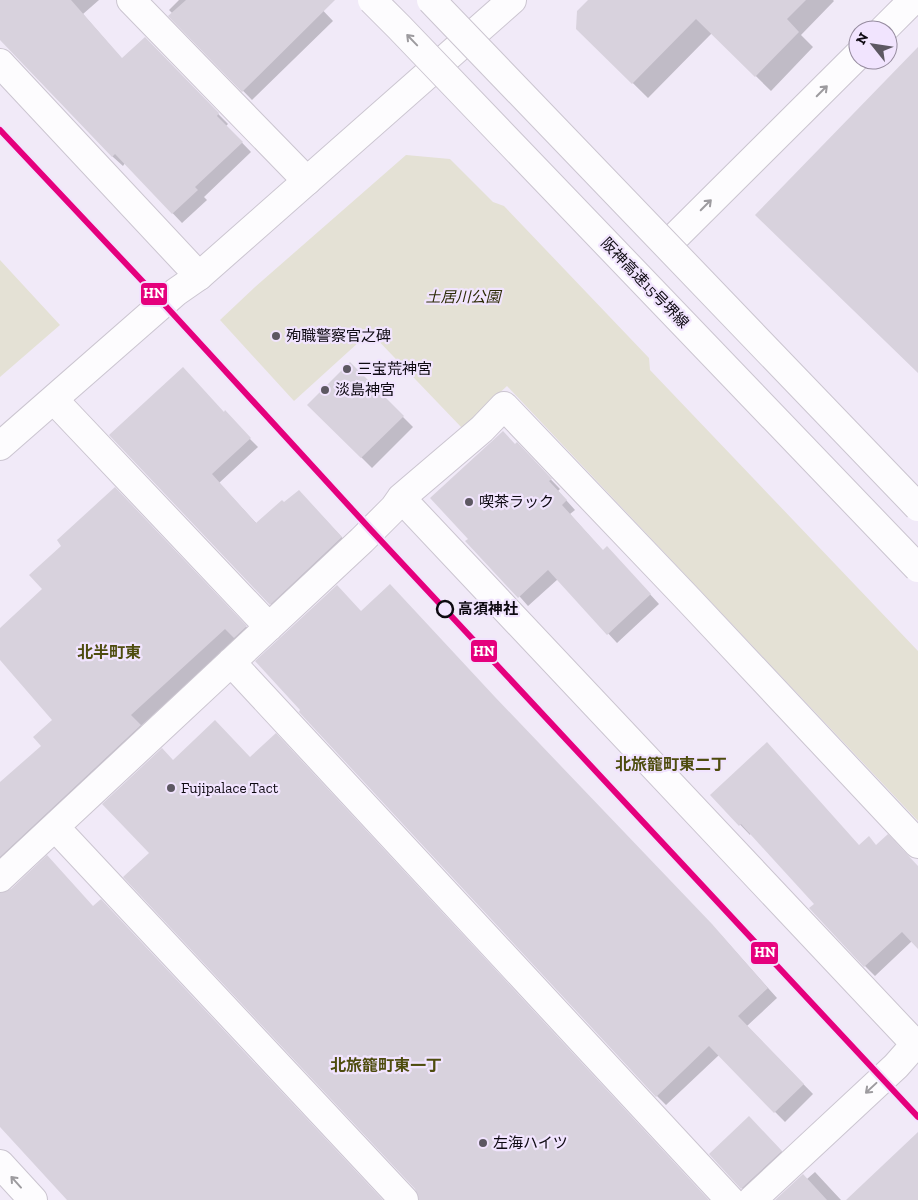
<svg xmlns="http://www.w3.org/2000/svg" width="918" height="1200" font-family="'Zilla Slab','Noto Sans JP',serif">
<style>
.green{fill:#e4e1d5}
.shadow{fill:#0003}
.building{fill:#d8d2dd}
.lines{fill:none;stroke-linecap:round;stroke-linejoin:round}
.minor-casing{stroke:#cbc5d0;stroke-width:30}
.tertiary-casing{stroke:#cbc5d0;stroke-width:30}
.minor{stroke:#fdfcfe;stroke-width:28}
.tertiary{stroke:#fdfcfe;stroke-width:28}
.motorway-bridge-casing{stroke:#cbc5d0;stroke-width:30;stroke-linecap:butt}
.motorway-bridge{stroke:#fdfcfe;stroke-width:28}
.tram-1-casing{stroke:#f1e4fe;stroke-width:10}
.tram-1{stroke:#e5007d;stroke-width:6}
.oneway{stroke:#9d9b9f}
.poi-dot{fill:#5d5862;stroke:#f1e4fe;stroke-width:2}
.stop-dot{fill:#f1e4fe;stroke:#0d0911;stroke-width:2.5}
.labels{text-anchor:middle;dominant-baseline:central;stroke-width:4.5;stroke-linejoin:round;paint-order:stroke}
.street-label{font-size:15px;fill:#0d0911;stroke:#f1e4fe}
.park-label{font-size:15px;font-style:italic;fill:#2c2b06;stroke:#f1e4fe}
.poi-label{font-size:15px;fill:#0d0911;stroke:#f1e4fe;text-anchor:start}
.stop-label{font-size:15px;font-weight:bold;fill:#0d0911;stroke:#f1e4fe;text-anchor:start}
.neighbourhood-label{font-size:16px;font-weight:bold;fill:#4e4c0e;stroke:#f1e4fe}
.line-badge{stroke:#f1e4fe;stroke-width:2}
.badge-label{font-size:14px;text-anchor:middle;font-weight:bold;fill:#fff}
</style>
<rect width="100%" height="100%" fill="#f1eaf8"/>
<path class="green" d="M406,155L450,159L493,202L504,206L649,358L650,370L918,651V821L507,386L462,428L370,332L294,401L220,320L255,287Z
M0,260L60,325L0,377Z"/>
<path class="shadow" d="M0,0H99L83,14L122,59L145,39L228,124L226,126L251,152L204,197L207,200L182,223L125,163L123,166L113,157L0,37Z
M179,0H313L333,21L252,100L170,16L173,14L169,10Z
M590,0H833L834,1L801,35L813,47L771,91L712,33L648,98L577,28Z
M350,364L413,427L372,468L309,405Z
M224,413L258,447L219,483L257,524L284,504L307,500L350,546L279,613L110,435Z
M517,444L560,489L558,491L575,510L570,514L603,551L616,557L659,604L617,643L558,579L528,606L469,539Z
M125,499L257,638L245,648L236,639L141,726L151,737L0,877V784L43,746L54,720L0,658V630L44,589Z
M361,613L504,708L721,935L777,998L747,1026L813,1094L785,1122L719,1055L666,1105L657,1096Z
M712,795L860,847L877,846L918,868V947L912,941L875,976L865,966L816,904L751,833L750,835Z
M759,1128L788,1158L749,1195L739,1185Z
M815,1172L841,1200H783Z"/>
<path class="building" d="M0,0H71L122,58L145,37L219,113L217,116L243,142L195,187L198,190L172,214L115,154L112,157L0,40Z
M186,0H335L242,92L168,16Z
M588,0H806L787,19L799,32L755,77L696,19L632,84L576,29L577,11Z
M918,47V373L755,215Z
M350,362L404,416L361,458L307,405Z
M183,367L224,412L225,410L251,438L212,474L256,523L282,500L284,502L299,490L342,537L270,605L109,435Z
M503,431L515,444L517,442L552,479L549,481L567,500L562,505L603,550L607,546L651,594L607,635L548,570L518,598L465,541L468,539L430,498Z
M115,487L247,626L234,638L225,629L131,715L141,725L0,857V782L41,746L33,737L52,720L0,660V628L42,589L29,575L61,546L57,540Z
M390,584L495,697L712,924L768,988L738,1016L804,1084L774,1113L709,1046L656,1097L299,712L300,710L255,661L337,585L361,611Z
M215,720L250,757L276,733L709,1200H419L415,1189L123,877L149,853L102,804L162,748L173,760Z
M767,742L859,845L869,836L876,845L888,834L918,866V949L902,932L864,967L809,908L814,904L741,824L739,826L710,795Z
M47,855L93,906L101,899L383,1200H67L0,1127V893L11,889Z
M749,1116L782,1151L741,1189L709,1154Z
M918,1132V1200H846Z
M803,1174L827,1200H775Z"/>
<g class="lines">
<g class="minor-casing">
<path id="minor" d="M131,0L307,181
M883,30L913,0
M0,63L199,276
M672,240L858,55
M54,400L269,627
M401,498L918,1047
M231,662L730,1200
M55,827L404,1200
M0,878L362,540L394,508L401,498L482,429L504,406L689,600L918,844
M0,1164L33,1200
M752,1200L896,1066L918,1041"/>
</g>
<g class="tertiary-casing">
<path id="tertiary" d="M0,446L176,292L199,276L512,0"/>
</g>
<use href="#minor" class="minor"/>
<use href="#tertiary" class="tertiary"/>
<g class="motorway-bridge-casing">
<path id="motorway-bridge" d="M372,0L399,27L918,568
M431,0L918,507"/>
</g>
<use href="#motorway-bridge" class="motorway-bridge"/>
<g class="tram-1-casing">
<path id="tram-1" d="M0,130L163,303L371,530L918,1117"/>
</g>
<use href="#tram-1" class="tram-1"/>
</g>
<defs><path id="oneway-shaft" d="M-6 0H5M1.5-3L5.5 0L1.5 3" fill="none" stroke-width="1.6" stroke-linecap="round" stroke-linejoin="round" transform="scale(1.25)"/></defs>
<g class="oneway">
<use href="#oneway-shaft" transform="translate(412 40) rotate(-134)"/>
<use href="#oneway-shaft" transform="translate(822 91) rotate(-45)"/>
<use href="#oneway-shaft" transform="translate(706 205) rotate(-45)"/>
<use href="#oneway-shaft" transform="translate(871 1088) rotate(137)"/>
<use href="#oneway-shaft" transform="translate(16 1182) rotate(-132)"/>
</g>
<g class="poi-dot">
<circle cx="276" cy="336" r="5"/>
<circle cx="347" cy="369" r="5"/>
<circle cx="325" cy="390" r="5"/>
<circle cx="469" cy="502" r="5"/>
<circle cx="171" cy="788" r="5"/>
<circle cx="483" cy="1143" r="5"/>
</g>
<circle class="stop-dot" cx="445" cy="609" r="8"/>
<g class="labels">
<g class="street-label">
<text transform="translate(645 283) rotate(46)">阪神高速15号堺線</text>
</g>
<g class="park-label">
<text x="463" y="297">土居川公園</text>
</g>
<g class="poi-label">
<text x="286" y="336">殉職警察官之碑</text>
<text x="357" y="369">三宝荒神宮</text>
<text x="335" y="390">淡島神宮</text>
<text x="479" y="502">喫茶ラック</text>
<text x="181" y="788">Fujipalace Tact</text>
<text x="493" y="1143">左海ハイツ</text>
</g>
<g class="stop-label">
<text x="458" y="609">高須神社</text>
</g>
<g class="neighbourhood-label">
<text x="109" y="652">北半町東</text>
<text x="671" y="764">北旅籠町東二丁</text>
<text x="386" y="1065">北旅籠町東一丁</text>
</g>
</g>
<g class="line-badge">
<rect x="140" y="282" width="28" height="24" rx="5" fill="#e5007d"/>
<rect x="470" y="639" width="28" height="24" rx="5" fill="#e5007d"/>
<rect x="750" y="941" width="29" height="24" rx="5" fill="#e5007d"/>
</g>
<g class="badge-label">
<text x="154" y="298">HN</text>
<text x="484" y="656">HN</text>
<text x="765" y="957">HN</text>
</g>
<g transform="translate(873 45) rotate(300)"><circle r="24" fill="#f1e4fe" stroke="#968c9f"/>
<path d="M0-4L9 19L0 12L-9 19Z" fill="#5d5862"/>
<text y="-8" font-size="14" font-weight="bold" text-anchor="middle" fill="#0d0911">N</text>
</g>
</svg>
